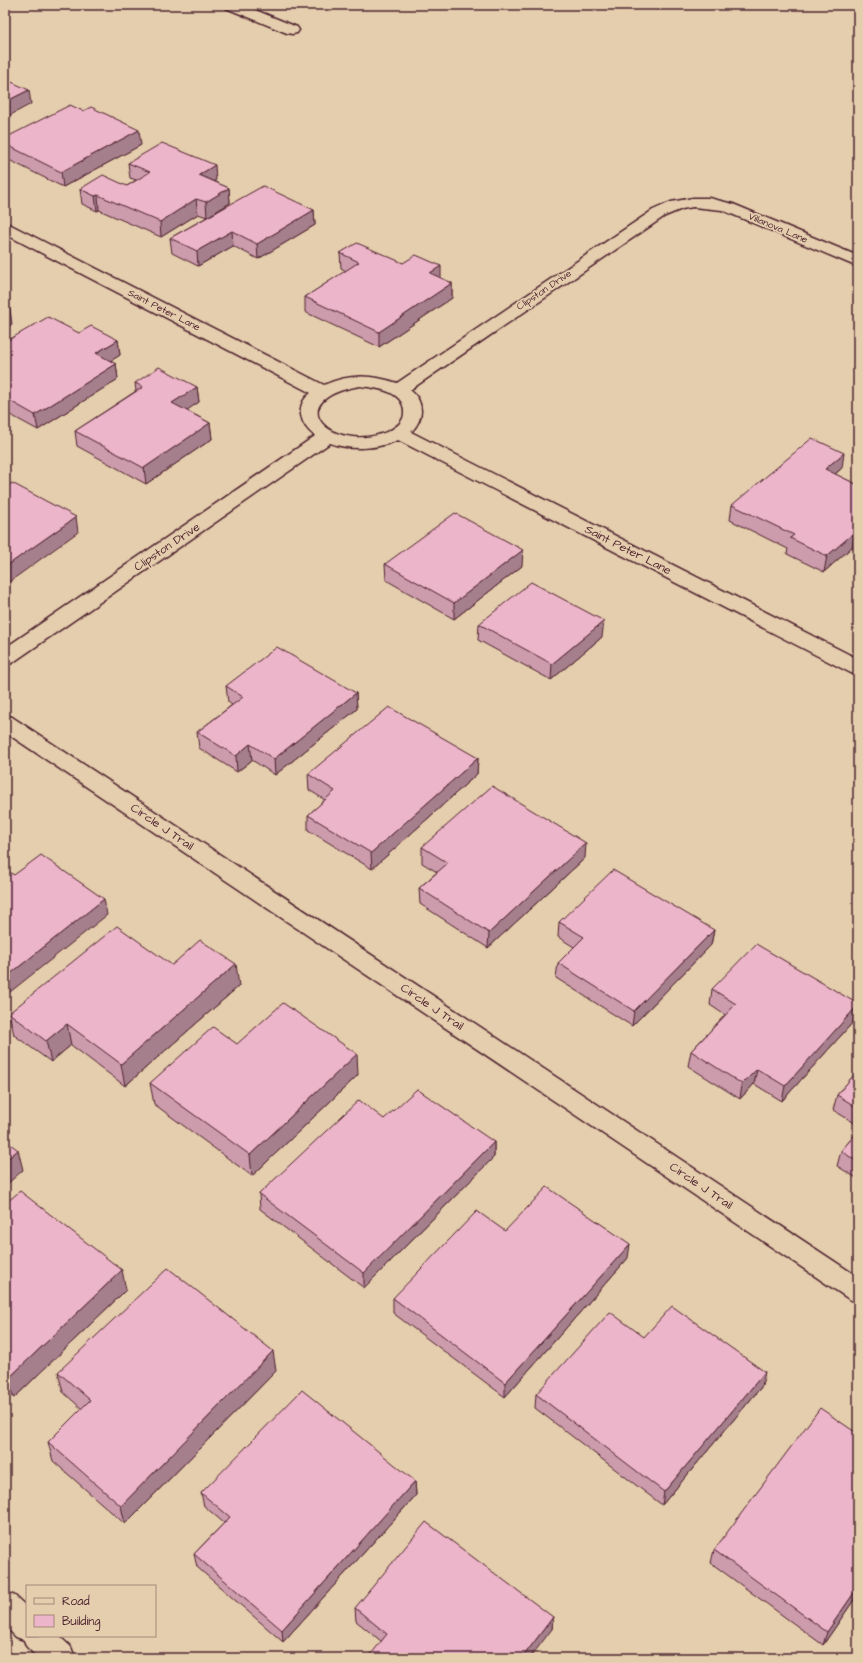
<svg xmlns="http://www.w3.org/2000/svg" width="863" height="1663" font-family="'Architects Daughter',sans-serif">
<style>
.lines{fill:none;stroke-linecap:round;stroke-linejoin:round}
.street-casing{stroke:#4a1f2b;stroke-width:3}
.street{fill:#e5ceae;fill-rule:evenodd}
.wall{fill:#cc9cad;stroke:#4a1f2b}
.shaded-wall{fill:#a67f8d;stroke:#4a1f2b}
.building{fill:#edb5c9;stroke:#4a1f2b}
.labels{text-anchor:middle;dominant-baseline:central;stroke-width:3.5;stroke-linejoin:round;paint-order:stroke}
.far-street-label{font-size:10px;fill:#4a1f2b;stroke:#e5ceae}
.street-label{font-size:12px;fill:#4a1f2b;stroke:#e5ceae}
</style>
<rect width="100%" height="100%" fill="#e5ceae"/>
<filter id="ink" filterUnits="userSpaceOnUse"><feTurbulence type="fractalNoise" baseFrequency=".025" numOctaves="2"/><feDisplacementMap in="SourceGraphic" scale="8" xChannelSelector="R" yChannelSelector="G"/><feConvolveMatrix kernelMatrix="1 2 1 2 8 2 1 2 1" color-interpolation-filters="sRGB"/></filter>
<g filter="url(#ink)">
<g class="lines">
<g class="street-casing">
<path id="street" d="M224,5H243L297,27L299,30L297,33L292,34L287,33L226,8Z
M693,198H709L733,204L858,256V267L722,210L693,207L682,209L665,216L410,390C425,402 424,419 411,432L858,659V675L851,673L398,440C377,449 352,451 330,443L12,663L5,665V648L315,436C300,425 294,405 311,393L5,234V223L11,225L324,385C349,374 371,374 397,383L653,210L671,202ZM360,386C377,388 405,391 404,413C404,422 396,427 389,431C332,456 277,400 360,386Z
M5,715L12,717L858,1277V1303L849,1299L5,732Z
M5,1591L15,1596L27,1607V1636H59L71,1647L75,1658H38L26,1646L24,1640L16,1637L5,1626Z"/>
</g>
<use href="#street" class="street"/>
</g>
<path class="wall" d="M5,138L141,145L63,187L5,158Z
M128,163L216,180L214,182L229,188L230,203L211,215L314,210L315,225L258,259L233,246L198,266L172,253L170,238L207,217L198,214L161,237L99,210L97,211L82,204L80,189L127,186L136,180L130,178Z
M340,253L403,263L441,278L452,283V298L379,347L305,312V297L346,271L341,268Z
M79,333L118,340L120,355L110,361L116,364L118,379L38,430L5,412V342Z
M135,383L197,387L199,402L186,410L210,423L212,439L146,484L77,446L75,431L136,391Z
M842,468L835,474L858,485V550L852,547L824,572L787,554L788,549L730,520L732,505Z
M385,564L522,566L454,619L386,580Z
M479,624L602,637L551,680L478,640Z
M226,686L356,693L357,709L275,775L252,760L237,772L199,748L197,732L232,705L228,702Z
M478,758L477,774L372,869L308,830V815L325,800L309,790L308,774Z
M422,847L585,858L488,948L420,904L419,888L437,872L422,863Z
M559,922L714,930L711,945L632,1026L556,978L558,963L574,947L558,937Z
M172,965L239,986L125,1086L71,1045L51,1062L14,1035L9,1013Z
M712,989L858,1004V1007L855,1020L782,1101L754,1084L740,1099L688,1066L691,1051L725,1015L710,1005Z
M237,1044L358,1075L252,1176L154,1104L150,1083Z
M858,1070V1125L833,1110L837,1095Z
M384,1119L494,1142V1157L364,1288L260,1209L259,1194Z
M858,1131V1179L837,1166L841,1151Z
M5,1204L126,1290L14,1398L5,1391Z
M505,1231L628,1258L505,1397L393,1313V1298Z
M644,1337L762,1386L662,1505L535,1408L536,1394Z
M276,1371L125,1524L53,1461L48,1442L82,1409L63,1392L58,1372Z
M415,1481L416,1495L283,1642L197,1567L194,1554L224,1523L204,1506L201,1493Z
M714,1550L858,1594L823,1645L711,1563Z
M355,1608L553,1617L552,1629L381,1641L356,1621Z"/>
<path class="shaded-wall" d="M29,90L31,104L5,118V102Z
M139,130L141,145L63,187L61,172Z
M215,165L216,180L200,190L199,175Z
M229,188L230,203L207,217L206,202Z
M98,195L99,210L97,211L95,196Z
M196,199L198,214L161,237L160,222Z
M314,210L315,225L258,259L257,244Z
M232,231L233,246L198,266L197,251Z
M441,266V281L430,273Z
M452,283V298L379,347V332Z
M10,309L12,324L5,329V312Z
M118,340L120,355L98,369L96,353Z
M116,364L118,379L38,430L35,415Z
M197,387L199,402L174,419L172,403Z
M210,423L212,439L146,484L144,468Z
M844,453L842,468L822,485L825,469Z
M76,517L78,532L5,585V567Z
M855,532L852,547L824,572L827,556Z
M523,550L522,566L454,619V603Z
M604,621L602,637L551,680L552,664Z
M356,693L357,709L275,775L274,759Z
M250,744L252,760L237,772L236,756Z
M478,758L477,774L372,869L371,853Z
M586,843L585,858L488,948L489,933Z
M104,899L107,915L5,996V978Z
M714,930L711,945L632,1026L634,1011Z
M236,964L239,986L125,1086L121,1064Z
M858,1005L855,1020L782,1101L785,1086Z
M67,1024L71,1045L51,1062L46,1041Z
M357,1054L358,1075L252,1176L250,1155Z
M757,1069L754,1084L740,1099L742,1084Z
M494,1142V1157L364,1288V1273Z
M18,1150L23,1170L5,1186V1161Z
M630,1244L628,1258L505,1397V1383Z
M122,1270L126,1290L14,1398L8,1379Z
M273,1351L276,1371L125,1524L121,1506Z
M765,1372L762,1386L662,1505L664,1492Z
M415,1481L416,1495L283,1642L282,1630Z
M858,1587V1594L823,1645L827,1632Z
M553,1617L552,1629L530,1658H522Z"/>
<path class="building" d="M5,79L29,90L5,102Z
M70,105L83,111L91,107L139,130L61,172L5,144V138Z
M162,143L215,165L199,175L229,188L206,202L196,199L160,222L98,195L95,196L80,189L103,175L127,186L150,172L128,163Z
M263,186L314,210L257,244L232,231L197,251L170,238Z
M357,243L403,263L416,255L441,266L430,273L452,283L379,332L305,297L359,262L340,253Z
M5,306L10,309L5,312Z
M48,317L79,333L91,326L118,340L96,353L116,364L35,415L5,398V342Z
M159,367L197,387L172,403L210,423L144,468L75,431L143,387L135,383Z
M812,438L844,453L825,469L858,485V533L855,532L827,556L790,538L794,535L732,505Z
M12,483L76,517L5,567V488Z
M455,513L523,550L454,603L385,564Z
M531,582L604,621L552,664L479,624Z
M277,647L356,693L274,759L250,744L236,756L197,732L243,697L226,686Z
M389,707L478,758L371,853L308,815L335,791L308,774Z
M492,786L586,843L489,933L419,888L448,863L422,847Z
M41,855L104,899L5,978V869L14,875Z
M613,870L714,930L634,1011L558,963L584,937L559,922Z
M117,926L172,965L200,940L236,964L121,1064L67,1024L46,1041L9,1013Z
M756,944L858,1004V1005L785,1086L757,1069L742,1084L691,1051L736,1004L712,989Z
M283,1003L357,1054L250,1155L150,1083L213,1027L237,1044Z
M858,1070V1108L837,1095Z
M417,1089L494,1142L364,1273L259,1194L359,1100L384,1119Z
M858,1131V1162L841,1151Z
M5,1140L18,1150L5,1161Z
M547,1187L630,1244L505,1383L393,1298L477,1211L505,1231Z
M20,1191L122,1270L8,1379L5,1377V1312L9,1308L5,1304V1204Z
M168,1268L273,1351L121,1506L48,1442L90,1400L58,1372Z
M672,1306L765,1372L664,1492L536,1394L610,1312L644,1337Z
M302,1390L415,1481L282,1630L194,1554L230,1517L201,1493Z
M820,1408L858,1434V1587L827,1632L714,1550Z
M426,1522L553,1617L522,1658H368L387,1634L355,1608Z"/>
</g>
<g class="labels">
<g class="far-street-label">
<text transform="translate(778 228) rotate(23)">Villanova Lane</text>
<text transform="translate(544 290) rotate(-34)">Clipston Drive</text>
<text transform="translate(164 310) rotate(27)">Saint Peter Lane</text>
</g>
<g class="street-label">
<text transform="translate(167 547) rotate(-34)">Clipston Drive</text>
<text transform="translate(628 550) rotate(27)">Saint Peter Lane</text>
<text transform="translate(162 827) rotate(34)">Circle J Trail</text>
<text transform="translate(432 1007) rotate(34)">Circle J Trail</text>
<text transform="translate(701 1186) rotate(34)">Circle J Trail</text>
</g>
</g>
<rect width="863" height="1663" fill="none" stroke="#e5ceae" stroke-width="20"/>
<rect x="10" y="10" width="843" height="1643" fill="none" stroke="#4a1f2b" stroke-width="1.5" filter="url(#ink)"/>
<rect x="26" y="1585" width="130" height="52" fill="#e5ceae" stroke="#a7887a"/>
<rect x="34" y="1598" width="20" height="6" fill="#e5ceae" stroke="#a7887a"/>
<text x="62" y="1605" font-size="12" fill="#4a1f2b">Road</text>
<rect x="34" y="1615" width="20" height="12" fill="#edb5c9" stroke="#a7887a"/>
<text x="62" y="1625" font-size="12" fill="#4a1f2b">Building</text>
</svg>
